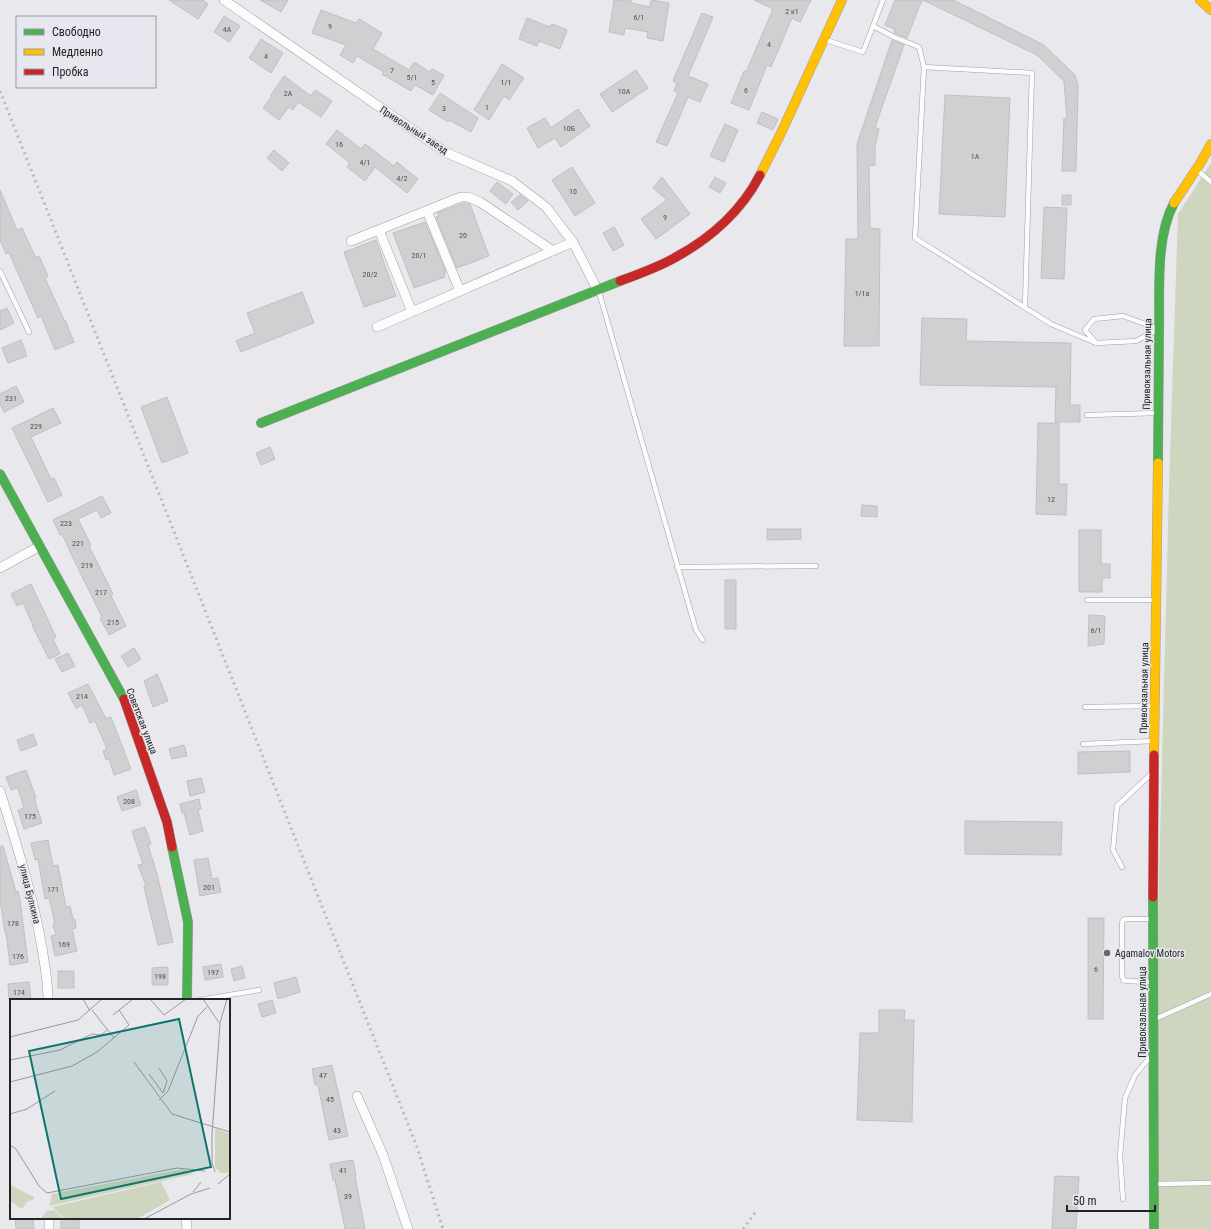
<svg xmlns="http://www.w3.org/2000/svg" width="1211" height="1229" font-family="'Roboto Condensed',sans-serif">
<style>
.green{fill:#ced6c0}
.building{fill:#d0d0d3;stroke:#c0c0c3}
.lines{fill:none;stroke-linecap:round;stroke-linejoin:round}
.lane-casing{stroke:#9f9fa2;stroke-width:5.5}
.street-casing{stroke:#9f9fa2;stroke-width:10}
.fast-casing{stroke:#9f9fa2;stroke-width:10}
.slow-casing{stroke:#9f9fa2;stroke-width:10}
.jam-casing{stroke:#9f9fa2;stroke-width:10}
.lane{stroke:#fcfcfc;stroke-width:4.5}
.street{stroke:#fcfcfc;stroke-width:9}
.fast{stroke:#4caf50;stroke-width:9}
.slow{stroke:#ffc107;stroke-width:9}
.jam{stroke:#c62828;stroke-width:9}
.rail{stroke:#b9b9ba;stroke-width:3;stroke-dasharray:2 4;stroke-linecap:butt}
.poi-dot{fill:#69696c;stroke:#e7e7ef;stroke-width:1.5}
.labels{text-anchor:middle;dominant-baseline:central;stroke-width:3;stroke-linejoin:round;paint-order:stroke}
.number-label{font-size:8px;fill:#505053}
.street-label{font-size:10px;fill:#242427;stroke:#e7e7ef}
.poi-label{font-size:10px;fill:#242427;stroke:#e7e7ef;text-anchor:start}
.inset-road{fill:none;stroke:#9a9a9e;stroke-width:1}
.view{fill:#0f766e;fill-opacity:0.15;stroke:#0f766e;stroke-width:2}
.inset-edge{fill:none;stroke:#242427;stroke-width:2}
</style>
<rect width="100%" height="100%" fill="#e9e9ed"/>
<path class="green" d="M1211,163V1229H1158L1155,1036L1169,487L1178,214Z"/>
<path class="building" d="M169,0H203L208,4L198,19Z
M260,0H288L281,12Z
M614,0H631V3L650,7L651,0L669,3L663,41L647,38L648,32L625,28L624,35L609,32Z
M754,0H811L800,22L792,18L771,67L767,65L749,110L731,103L744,71L746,72L773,9Z
M895,0H922L907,38L894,33L895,29L885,25Z
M923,0H953L1044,45L1075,75L1078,85L1076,171H1062L1064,118L1067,119L1064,81L1037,55Z
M321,10L356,23L359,19L382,33L373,49L409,70L414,62L430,72L432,69L444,75L433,95L415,85L411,91L382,74L384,72L357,56L353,63L340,55L346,45L312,33Z
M702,13L713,17L688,76L708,84L700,102L688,97L667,146L656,142L678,93L674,91L677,83L673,81Z
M224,16L240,26L229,42L214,32Z
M527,18L550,27L552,24L567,30L560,49L539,41L537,46L519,39Z
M261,39L283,53L271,73L249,58Z
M892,40L904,45L875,127L879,129L875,147V165L869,166L870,228L880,229L879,346H844L846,239H858L857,144Z
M502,64L524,78L509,100L504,96L489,120L474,110Z
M636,70L648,88L612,112L600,94Z
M284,76L311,96L315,90L332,101L321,117L298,102L293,110L289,107L279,120L263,108L272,96L271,95Z
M440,93L478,118L471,132L449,120L448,122L429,110Z
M945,95L1010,98L1005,217L939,214Z
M578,109L590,126L561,147L555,138L538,148L527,128L545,118L551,128Z
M762,112L778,119L773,130L757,123Z
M725,124L738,130L724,162L710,156Z
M337,130L361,149L365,144L394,166L397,162L418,179L407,193L375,167L365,181L347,167L350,163L326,144Z
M274,150L289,163L282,171L267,158Z
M572,167L595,203L575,216L552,180Z
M662,177L690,214L656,239L641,219L667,200L653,188Z
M715,177L726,183L720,193L709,187Z
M497,182L513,194L506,204L490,191Z
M0,190L17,230L22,228L36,258L39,256L48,276L45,278L64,320H65L74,342L55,350L41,316L38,318L9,253L6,254L0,240Z
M520,195L528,201L518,210L511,202Z
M1062,195H1071V205H1062Z
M464,203L470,204L489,256L457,268L436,217L439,216L437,213Z
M1044,207L1067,208L1064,279L1041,278Z
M425,222L446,272L444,273L445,277L414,288L393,233Z
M614,227L624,245L613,251L603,233Z
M376,240L396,296L364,307L344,252Z
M302,292L314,323L241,352L236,341L255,333L247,313Z
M7,308L14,323L0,330V311Z
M922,318L967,319L966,341L1071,343L1070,405H1080V422H1055L1056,387L920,385Z
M21,340L27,356L8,363L2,348Z
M16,386L24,402L4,412L0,404V394Z
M167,397L188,453L162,463L141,407Z
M53,408L61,423L31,437L51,479L54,478L62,495L48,502L12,428Z
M1038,423H1059V484H1067L1066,515L1036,514Z
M270,447L275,459L261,465L256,453Z
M102,496L111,513L101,518L97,510L78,519L91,545L89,546L113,594L111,596L126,626L109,635L100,618L102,617L75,562L62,534L60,535L53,520Z
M862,505L877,506V517L861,516Z
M767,529H801V539L767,540Z
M1079,530H1101V564H1110V578H1102V592H1079Z
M725,580H736V629H725Z
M31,584L56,637L53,639L60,654L49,659L32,625H33L23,603L17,606L11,594Z
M1089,615L1105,616L1104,644L1088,646Z
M134,648L141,659L128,667L121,656Z
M68,653L75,666L62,672L55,659Z
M157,674L161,683L168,701L153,707L144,681Z
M88,684L106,719L111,717L131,769L114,775L109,759L106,760L103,751L107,749L95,721L90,723L82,705L76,708L68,693Z
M33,734L37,745L21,751L17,740Z
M184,745L187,756L172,759L169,749Z
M1130,751V772L1078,774V752Z
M26,770L36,798H34L42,823L24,829L18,810L24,808L18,788L11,790L6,777Z
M201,778L205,792L190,796L187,781Z
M136,790L141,805L122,811L117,797Z
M199,799L201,809H198L203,831L190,835L184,813H182L180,804Z
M965,821L1062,822L1061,855L965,854Z
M145,827L151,844L148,845L157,874L173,942L158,945L144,887L146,886L138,865L143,864L132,831Z
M48,840L53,866L58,865L66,907L70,906L73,919H75L76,928L72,929L77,951L55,956L51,936L56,935L53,924L55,923L49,898L45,899L38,859L35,860L31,843Z
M0,846H3L16,892L18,891L20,900L28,962L18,964L10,965L6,933H5L1,905L0,906Z
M208,858L212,879L218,878L221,892L200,896L194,860Z
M1088,918H1104L1103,1019H1088Z
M221,964L223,977L205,980L203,967Z
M242,966L245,978L234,981L231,969Z
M168,967V985H152V968Z
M58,971H74V988H58Z
M296,977L300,992L278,999L274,983Z
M29,982L31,1000H9L8,984Z
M272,1000L276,1013L262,1017L258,1004Z
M879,1010H905L904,1020H914L912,1122L857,1120L860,1033H879Z
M332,1065L348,1136L329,1140L318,1085H315L312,1069Z
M353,1160L356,1175L355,1176L365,1229H345L335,1180H333L330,1164Z
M1055,1176L1079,1177L1076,1229H1052Z
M15,1218H33L34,1229H16Z
M61,1218H79V1229H61Z"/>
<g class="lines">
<g class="lane-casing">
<path id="lane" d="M873,26L894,37L919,47L924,67
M826,40L863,52L883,0
M1197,170L1211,182
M0,271L29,332
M599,292L696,630L703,640
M1025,307L1032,73L924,67L915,238L1051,324L1096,343L1136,341L1159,329L1123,316L1094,319L1085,330L1096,343
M1087,415L1157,413
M677,567L816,566
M1087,600H1156
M1085,707L1154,706
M1083,744L1154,741
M1122,867L1113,850L1117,806L1151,774
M1151,982L1126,981L1123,980L1122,975V923L1123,920L1127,919H1152
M200,1000L259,990
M1155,1019L1211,994
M1155,1184L1211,1183
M1123,1199L1120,1156L1125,1098L1135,1075L1151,1056"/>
</g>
<g class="street-casing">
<path id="street" d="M224,0L445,152L512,181L546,207L573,242L598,291
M427,211L460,291
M379,230L412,312
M351,241L461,197H468L480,202L553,251
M377,327L573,242
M0,568L40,546
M0,791C16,843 33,895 42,948C45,966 48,982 48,1000
M357,1096L383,1155L408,1229
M49,1218V1229
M186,1218L187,1229"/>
</g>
<g class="fast-casing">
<path id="fast" d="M261,423L620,281
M1158,463C1158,419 1159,375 1159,332C1160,292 1155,238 1174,203
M0,474L124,699
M172,847L188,922L187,1000
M1153,897L1154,1229"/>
</g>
<g class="slow-casing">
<path id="slow" d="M1200,0L1211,10
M760,175L782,131L842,0
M1174,203L1201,162L1211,144
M1154,755L1158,463"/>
</g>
<g class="jam-casing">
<path id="jam" d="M620,281C639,274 659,267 676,257C711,238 742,210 760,175
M124,699L167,822L172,847
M1153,897L1154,755"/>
</g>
<use href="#lane" class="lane"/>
<use href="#street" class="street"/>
<use href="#fast" class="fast"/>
<use href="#slow" class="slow"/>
<use href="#jam" class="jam"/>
<path class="rail" d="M0,91L417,1147L443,1229
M743,1229L757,1210"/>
</g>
<circle class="poi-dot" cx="1107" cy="953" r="4"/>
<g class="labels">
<g class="number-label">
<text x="792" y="11">2 к1</text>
<text x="639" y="17">6/1</text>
<text x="330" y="26">9</text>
<text x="227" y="29">4А</text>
<text x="769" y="44">4</text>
<text x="266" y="56">4</text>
<text x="392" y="70">7</text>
<text x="412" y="77">5/1</text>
<text x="433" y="82">5</text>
<text x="506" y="82">1/1</text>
<text x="746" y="90">6</text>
<text x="624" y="91">10А</text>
<text x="288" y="93">2А</text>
<text x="487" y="107">1</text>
<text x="444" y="108">3</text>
<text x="569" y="128">10Б</text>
<text x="339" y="144">16</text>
<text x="975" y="156">1А</text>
<text x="365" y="162">4/1</text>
<text x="402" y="178">4/2</text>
<text x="573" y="191">10</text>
<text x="665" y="217">9</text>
<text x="463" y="235">20</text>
<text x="419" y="255">20/1</text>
<text x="370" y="274">20/2</text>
<text x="862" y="293">1/1а</text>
<text x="11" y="398">231</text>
<text x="36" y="426">229</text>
<text x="1051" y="499">12</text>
<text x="66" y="523">223</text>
<text x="78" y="543">221</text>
<text x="87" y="565">219</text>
<text x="101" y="592">217</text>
<text x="113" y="622">215</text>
<text x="1096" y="630">6/1</text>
<text x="82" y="696">214</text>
<text x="129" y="801">208</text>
<text x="30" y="816">175</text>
<text x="209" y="887">201</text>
<text x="53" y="889">171</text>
<text x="13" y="923">178</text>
<text x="64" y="944">169</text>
<text x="18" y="956">176</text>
<text x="1096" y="969">6</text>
<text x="213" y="972">197</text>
<text x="160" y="976">198</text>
<text x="19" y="992">174</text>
<text x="323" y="1075">47</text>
<text x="330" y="1099">45</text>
<text x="337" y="1130">43</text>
<text x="343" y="1170">41</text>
<text x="348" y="1196">39</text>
</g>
<g class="street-label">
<text transform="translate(414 130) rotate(33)">Привольный заезд</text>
<text transform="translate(1147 364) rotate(-89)">Привокзальная улица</text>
<text transform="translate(1144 688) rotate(-89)">Привокзальная улица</text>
<text transform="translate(142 721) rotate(69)">Советская улица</text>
<text transform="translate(30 894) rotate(76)">улица Булкина</text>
<text transform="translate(1142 1012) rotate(-90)">Привокзальная улица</text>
</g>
<g class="poi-label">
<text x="1115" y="953">Agamalov Motors</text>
</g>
</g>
<g transform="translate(10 999)">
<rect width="220" height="220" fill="#e9e9ed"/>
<path d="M205,129L220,135L219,174H211L205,168ZM174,170L183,175L39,207L42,195ZM151,183L160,201L127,220H55L42,208ZM0,186L24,198V200L17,203L12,210L0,202ZM44,211L54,220H30L37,212Z" fill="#ced6c0"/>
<path class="inset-road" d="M73,0L80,12M140,0L154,16L176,0M193,0L210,25L202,135V163L205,173M82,11L104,39M103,16L123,0M210,24L217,0M0,38L68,21L92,0M0,61L50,51L82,35L91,36L97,31M124,63L162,115L220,133M149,69L157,82L153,94M139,75L153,94M0,83L62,67L87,53L119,26L109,11M149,101L158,92L188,17L197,8M0,115L17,110L45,92M0,146L6,150L29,187L37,194L167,169L195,172M208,185L220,175M183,193L191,183M134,220L181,195L200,189"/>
<path class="view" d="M169,20L201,168L51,200L19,52Z"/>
<rect width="220" height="220" class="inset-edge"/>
</g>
<rect x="16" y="16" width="140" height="72" fill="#e7e7ef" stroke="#99999f"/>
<rect x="24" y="29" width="20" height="6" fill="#4caf50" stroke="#99999f"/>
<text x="52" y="36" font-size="12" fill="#242427">Свободно</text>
<rect x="24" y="49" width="20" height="6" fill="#ffc107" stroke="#99999f"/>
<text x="52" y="56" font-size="12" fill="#242427">Медленно</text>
<rect x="24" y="69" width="20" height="6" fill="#c62828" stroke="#99999f"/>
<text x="52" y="76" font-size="12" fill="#242427">Пробка</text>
<path d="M1067 1205v6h88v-6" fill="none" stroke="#242427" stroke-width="2"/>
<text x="1073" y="1205" font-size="12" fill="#242427" stroke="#e7e7ef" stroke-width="3" paint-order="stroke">50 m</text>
</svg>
